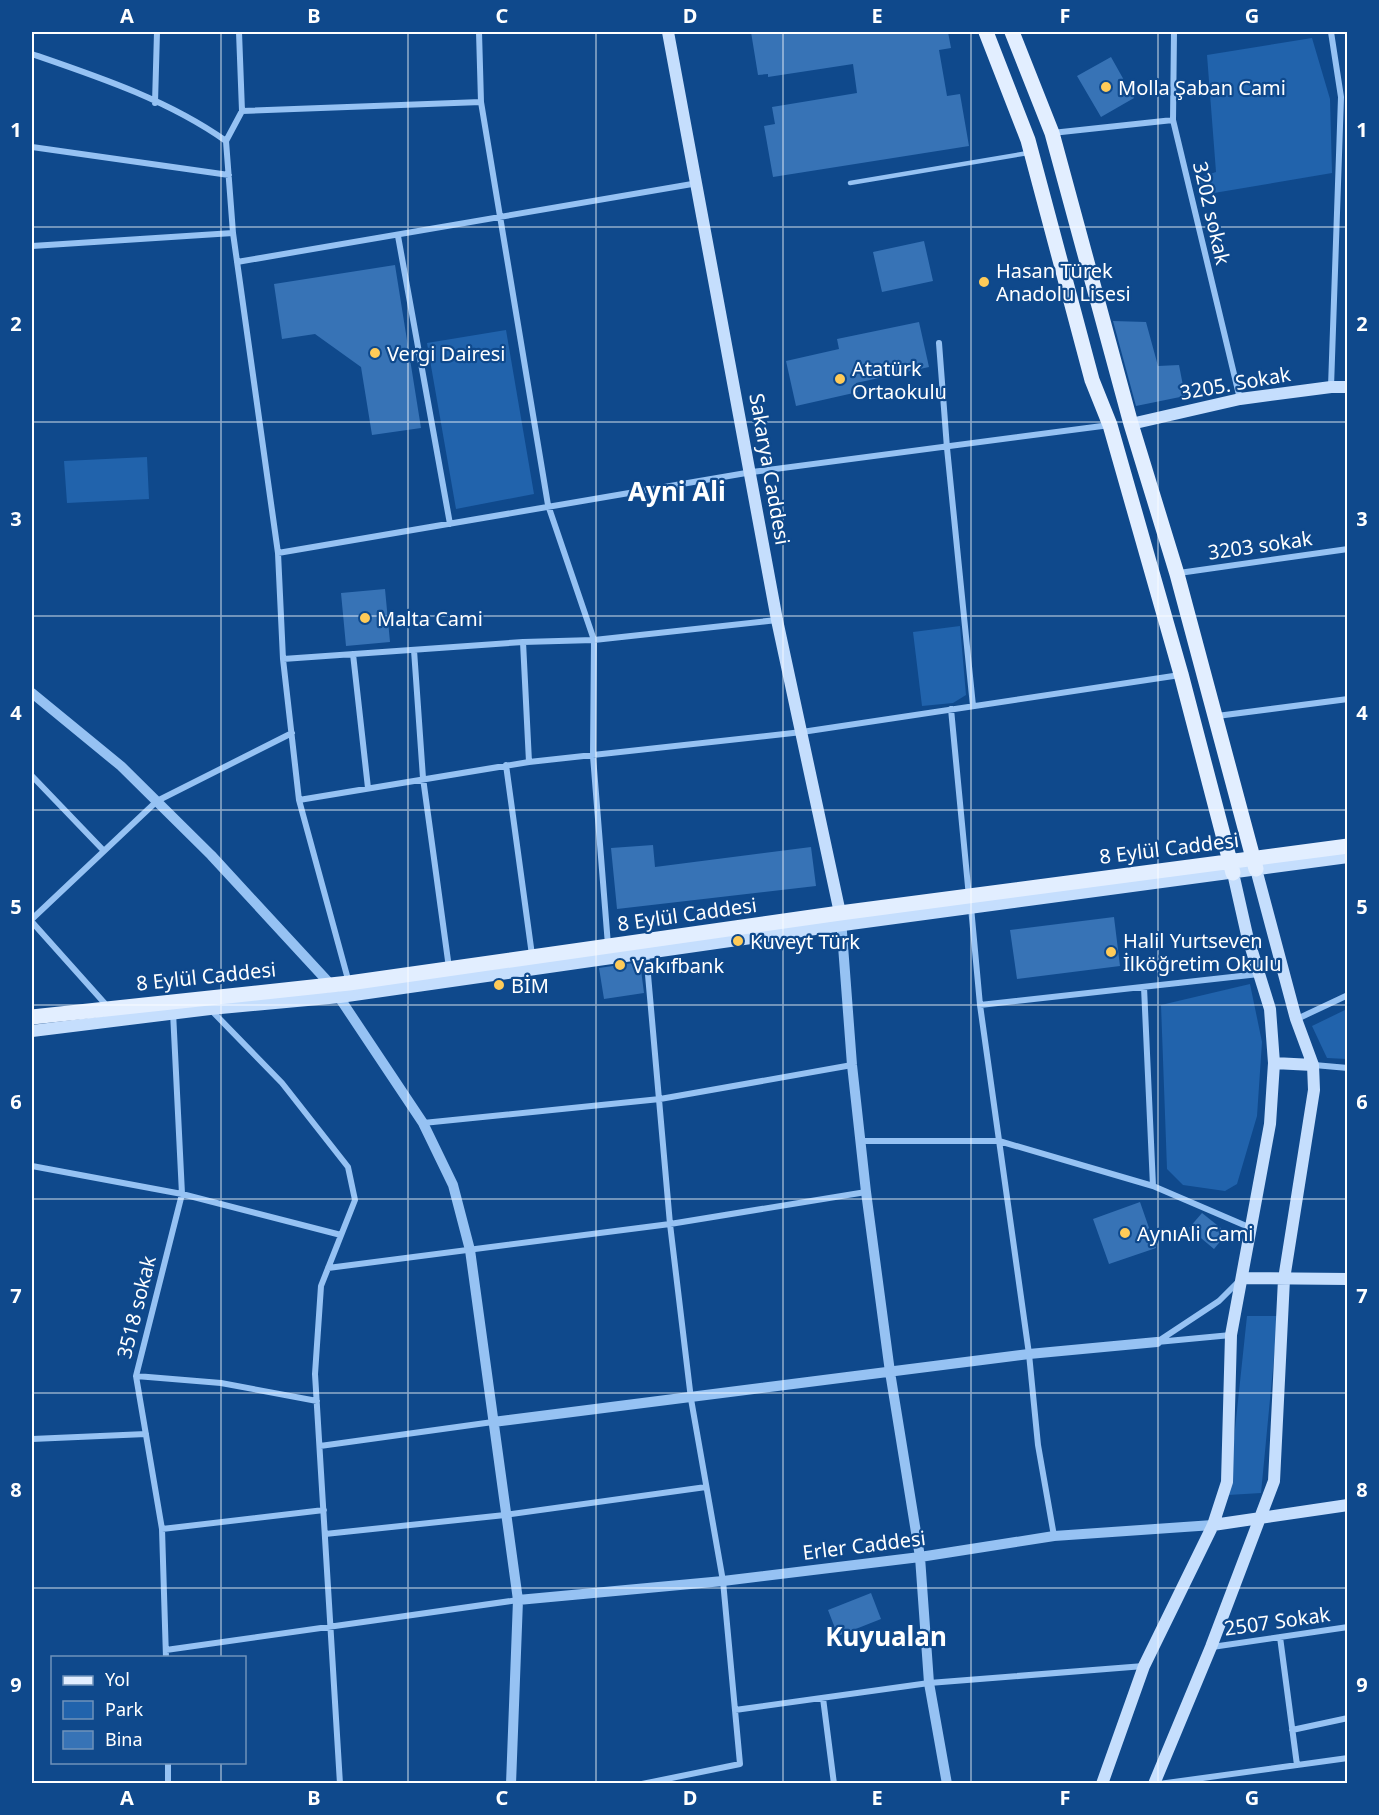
<svg xmlns="http://www.w3.org/2000/svg" width="1379" height="1815" font-family="'Noto Sans',sans-serif">
<style>
.green{fill:#2163ac}
.building{fill:#3773b6}
.lines{fill:none;stroke-linecap:round;stroke-linejoin:round}
.service{stroke:#96c2f3;stroke-width:4.5}
.minor{stroke:#96c2f3;stroke-width:6}
.tertiary{stroke:#96c2f3;stroke-width:10}
.secondary{stroke:#c5defd;stroke-width:12}
.primary{stroke:#e2eeff;stroke-width:15}
.grid{fill:none;stroke:#fff;stroke-width:1.5;stroke-opacity:0.55}
.poi-dot{fill:#ffcb58;stroke:#0f498c;stroke-width:2}
.labels{text-anchor:middle;dominant-baseline:central;stroke-width:4.5;stroke-linejoin:round;paint-order:stroke}
.poi-label{font-size:20px;fill:#fff;stroke:#0f498c;text-anchor:start}
.street-label{font-size:20px;fill:#fff;stroke:#0f498c}
.district-label{font-size:26px;font-weight:bold;fill:#fff;stroke:#0f498c}
.neatline{fill:none;stroke:#fff;stroke-width:2}
.grid-label{font-size:20px;text-anchor:middle;font-weight:bold;fill:#fff}
</style>
<rect width="100%" height="100%" fill="#0f498c"/>
<path class="green" d="M1312,38L1330,99L1332,173L1202,195L1198,178L1216,172L1207,55Z
M506,330L534,494L456,509L427,343Z
M147,457L149,499L67,503L64,461Z
M960,626L966,695L953,703L922,706L913,632Z
M1250,984L1262,1042L1257,1116L1237,1184L1225,1191L1183,1185L1167,1169L1161,1005Z
M1347,1009V1059L1327,1058L1312,1026Z
M1247,1316H1278L1261,1493L1228,1495Z"/>
<path class="building" d="M751,32H948L951,48L939,50L947,96L960,94L969,146L773,177L764,126L775,124L772,107L857,93L853,64L768,77V74L758,75Z
M1111,57L1134,98L1101,117L1077,76Z
M924,241L933,281L882,292L873,252Z
M395,265L421,428L372,435L361,367L315,334L282,339L274,284Z
M1113,321L1146,322L1158,366L1179,365L1185,396L1136,406Z
M919,322L929,367L856,383L858,392L796,406L786,361L839,349L837,339Z
M385,589L390,642L346,646L341,593Z
M653,845L655,867L811,847L816,886L617,909L611,848Z
M1114,917L1120,966L1017,979L1010,930Z
M640,962L644,993L604,999L599,968Z
M1140,1202L1156,1248L1109,1264L1093,1219Z
M1202,1213L1227,1233L1214,1249L1189,1228Z
M871,1593L881,1619L838,1636L828,1610Z"/>
<g class="lines">
<path class="service" d="M850,183L1028,153"/>
<path class="minor" d="M239,32L242,111L226,141L233,233L278,553L283,659L299,800L349,983
M479,32L481,102L548,505L594,640L593,756L608,945
M1174,32L1173,120L1240,399
M1331,32L1341,97L1331,387
M32,54C99,77 168,100 226,141
M155,103L157,32
M242,111L481,102
M1052,133L1173,120
M32,147L229,175
M398,236L450,524
M32,246L233,233
M237,262L698,183
M939,343L947,448L973,706
M278,553L752,472L1110,425
M1179,573L1348,549
M523,642L529,762
M414,650L423,778L449,968
M353,654L368,788
M283,659L523,642L594,640L777,620
M951,709L969,897
M1217,716L1348,699
M506,765L532,955
M32,776L104,851
M299,800L529,762L802,732L1180,675
M971,907L980,1005L1029,1354L1038,1445L1054,1536
M32,919L157,801L292,733
M32,922L108,1007
M980,1005L1259,974
M211,1010L282,1083L348,1167L355,1200L321,1286L315,1374L340,1784
M1297,1019L1348,995
M1314,1065L1348,1068
M423,1123L660,1099L852,1065
M861,1141H999L1153,1186L1144,987
M32,1166L182,1194L341,1235
M1153,1186L1251,1228
M328,1268L670,1224L866,1192
M1157,1342L1219,1301L1238,1282
M1157,1342L1231,1335
M136,1376L221,1383L317,1401
M32,1439L146,1434
M320,1446L493,1422
M162,1529L324,1510
M325,1534L505,1515L706,1487
M1280,1637L1297,1765
M1212,1647L1348,1627
M166,1650L518,1600
M166,1658L162,1529L136,1376L182,1194L173,1012
M823,1698L834,1784
M735,1710L929,1683L1144,1666
M1292,1730L1348,1718
M168,1762V1784
M642,1784L740,1764L723,1581L691,1399L670,1224L646,952
M1159,1784L1348,1758"/>
<path class="tertiary" d="M32,693L121,766L211,855L331,985L423,1123L453,1185L470,1250L518,1600L511,1784
M841,919L852,1065L866,1192L890,1372L920,1557L929,1683L947,1784
M493,1422L1029,1354L1157,1342
M518,1600L723,1581L920,1557L1054,1536L1213,1525"/>
<path class="secondary" d="M668,32L777,620L840,913
M1131,424L1240,399L1331,387H1348
M32,1031L210,1009L340,997L843,925L1348,857
M1274,1063L1313,1065
M1242,1278L1348,1279
M1213,1525L1348,1505
M1102,1784L1144,1666L1213,1525L1227,1482L1231,1335L1270,1124L1274,1063L1270,1009L1247,935L1233,873
M1154,1784L1211,1647L1274,1481L1284,1279L1314,1090L1313,1065L1296,1019L1256,869"/>
<path class="primary" d="M986,32L1028,140L1092,380L1110,425L1181,674L1233,873
M1012,32L1052,133L1131,424L1177,574L1256,869
M32,1017L349,983L840,913L1348,846"/>
</g>
<path class="grid" d="M221,32V1658M408,32V1784M596,32V1784M783,32V1784M971,32V1784M1158,32V1784M32,227H1348M32,422H1348M32,616H1348M32,810H1348M32,1005H1348M32,1199H1348M32,1393H1348M32,1588H1348M221,1762V1784"/>
<g class="poi-dot">
<circle cx="1106" cy="87" r="6"/>
<circle cx="984" cy="282" r="6"/>
<circle cx="375" cy="353" r="6"/>
<circle cx="840" cy="379" r="6"/>
<circle cx="365" cy="618" r="6"/>
<circle cx="738" cy="941" r="6"/>
<circle cx="1111" cy="952" r="6"/>
<circle cx="620" cy="965" r="6"/>
<circle cx="499" cy="985" r="6"/>
<circle cx="1125" cy="1233" r="6"/>
</g>
<g class="labels">
<g class="poi-label">
<text x="1118" y="87">Molla Şaban Cami</text>
<text x="996" y="270">Hasan Türek<tspan x="996" dy="23">Anadolu Lisesi</tspan></text>
<text x="387" y="353">Vergi Dairesi</text>
<text x="852" y="368">Atatürk<tspan x="852" dy="23">Ortaokulu</tspan></text>
<text x="377" y="618">Malta Cami</text>
<text x="1123" y="940">Halil Yurtseven<tspan x="1123" dy="23">İlköğretim Okulu</tspan></text>
<text x="750" y="941">Kuveyt Türk</text>
<text x="632" y="965">Vakıfbank</text>
<text x="511" y="985">BİM</text>
<text x="1137" y="1233">AynıAli Cami</text>
</g>
<g class="street-label">
<text transform="translate(1212 213) rotate(77)">3202 sokak</text>
<text transform="translate(1235 383) rotate(-10)">3205. Sokak</text>
<text transform="translate(770 469) rotate(80)">Sakarya Caddesi</text>
<text transform="translate(1260 545) rotate(-8)">3203 sokak</text>
<text transform="translate(1169 848) rotate(-7)">8 Eylül Caddesi</text>
<text transform="translate(687 914) rotate(-8)">8 Eylül Caddesi</text>
<text transform="translate(206 976) rotate(-6)">8 Eylül Caddesi</text>
<text transform="translate(136 1307) rotate(-76)">3518 sokak</text>
<text transform="translate(864 1545) rotate(-7)">Erler Caddesi</text>
<text transform="translate(1277 1621) rotate(-8)">2507 Sokak</text>
</g>
<g class="district-label">
<text x="677" y="491">Ayni Ali</text>
<text x="886" y="1636">Kuyualan</text>
</g>
</g>
<rect width="1379" height="1815" fill="none" stroke="#0f498c" stroke-width="66"/>
<rect x="51" y="1656" width="195" height="108" fill="#0f498c" stroke="#6f92ba" stroke-width="1.5"/>
<rect x="63" y="1676" width="30" height="9" fill="#e2eeff" stroke="#6f92ba" stroke-width="1.5"/>
<text x="105" y="1686" font-size="18" fill="#ffffff">Yol</text>
<rect x="63" y="1701" width="30" height="18" fill="#2163ac" stroke="#6f92ba" stroke-width="1.5"/>
<text x="105" y="1716" font-size="18" fill="#ffffff">Park</text>
<rect x="63" y="1731" width="30" height="18" fill="#3773b6" stroke="#6f92ba" stroke-width="1.5"/>
<text x="105" y="1746" font-size="18" fill="#ffffff">Bina</text>
<rect x="33" y="33" width="1313" height="1749" class="neatline"/>
<g class="grid-label">
<text x="127" y="23">A</text>
<text x="314" y="23">B</text>
<text x="502" y="23">C</text>
<text x="690" y="23">D</text>
<text x="877" y="23">E</text>
<text x="1065" y="23">F</text>
<text x="1252" y="23">G</text>
<text x="16" y="137">1</text>
<text x="1362" y="137">1</text>
<text x="16" y="331">2</text>
<text x="1362" y="331">2</text>
<text x="16" y="526">3</text>
<text x="1362" y="526">3</text>
<text x="16" y="720">4</text>
<text x="1362" y="720">4</text>
<text x="16" y="914">5</text>
<text x="1362" y="914">5</text>
<text x="16" y="1109">6</text>
<text x="1362" y="1109">6</text>
<text x="16" y="1303">7</text>
<text x="1362" y="1303">7</text>
<text x="16" y="1497">8</text>
<text x="1362" y="1497">8</text>
<text x="16" y="1692">9</text>
<text x="1362" y="1692">9</text>
<text x="127" y="1805">A</text>
<text x="314" y="1805">B</text>
<text x="502" y="1805">C</text>
<text x="690" y="1805">D</text>
<text x="877" y="1805">E</text>
<text x="1065" y="1805">F</text>
<text x="1252" y="1805">G</text>
</g>
</svg>
